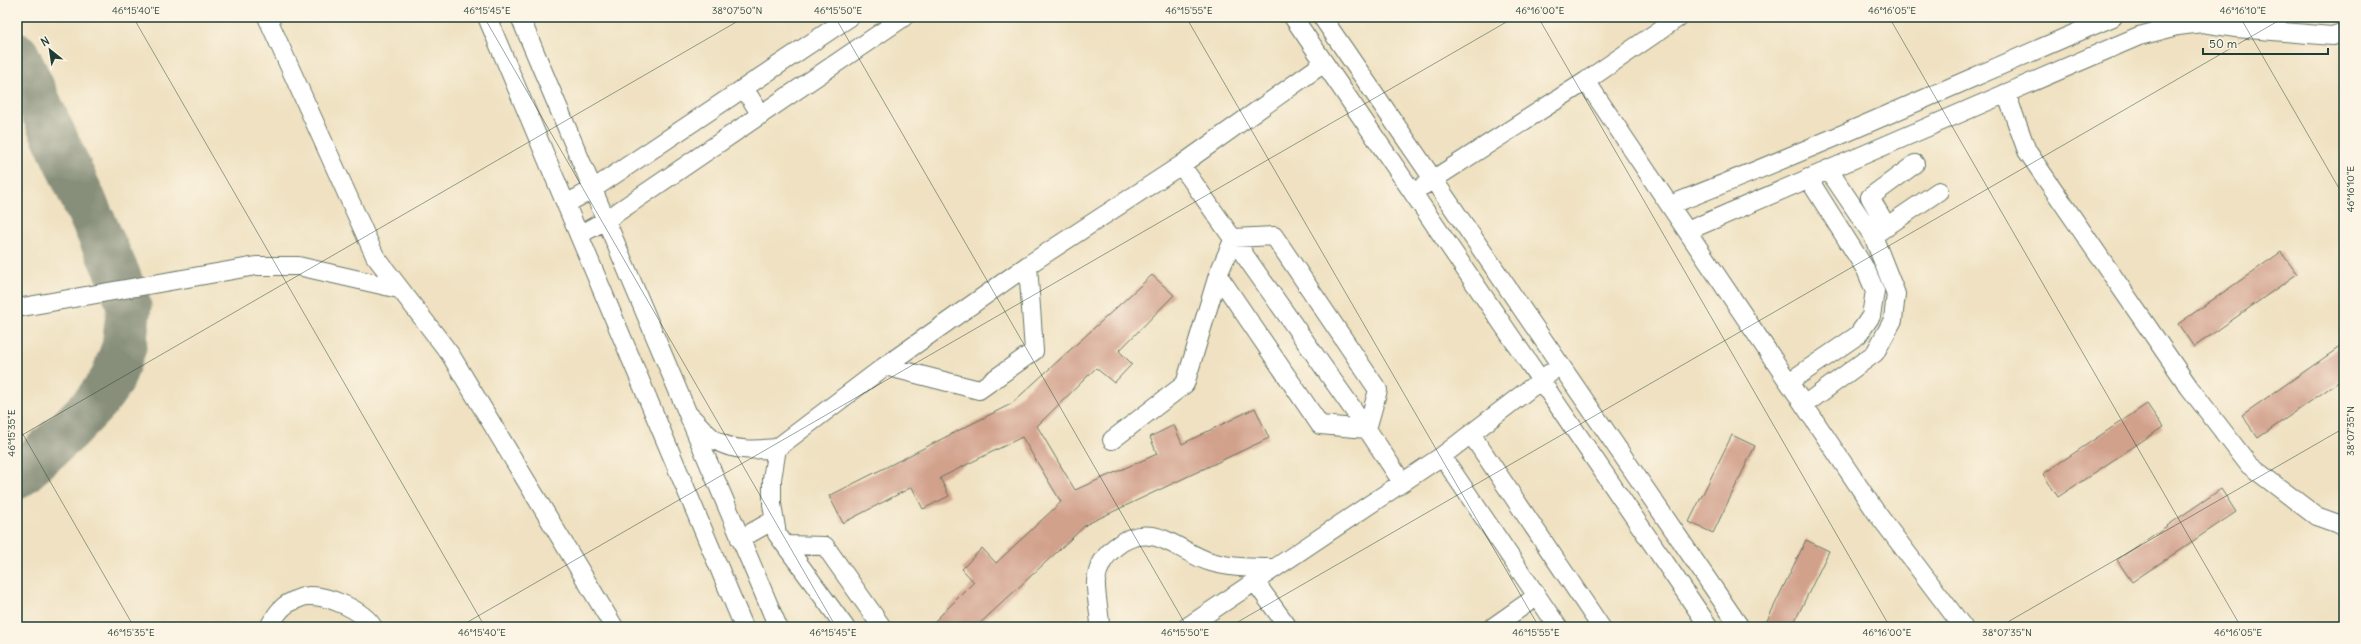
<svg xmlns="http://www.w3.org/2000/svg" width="2361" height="644" font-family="Delius,sans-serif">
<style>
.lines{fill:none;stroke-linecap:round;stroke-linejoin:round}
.taxiway{stroke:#878f7a;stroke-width:45}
.building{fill:#d2a18c}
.minor-casing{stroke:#687665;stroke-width:20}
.minor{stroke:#fff;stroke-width:18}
.ticks{fill:none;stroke:#1f3d34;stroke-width:1;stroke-opacity:0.45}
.neatline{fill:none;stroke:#1f3d34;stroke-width:1.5}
.ticks-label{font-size:10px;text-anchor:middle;fill:#1f3d34}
</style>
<rect width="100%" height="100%" fill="#fcf5e5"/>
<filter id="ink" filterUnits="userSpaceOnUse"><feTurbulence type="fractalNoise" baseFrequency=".025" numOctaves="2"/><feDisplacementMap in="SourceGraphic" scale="8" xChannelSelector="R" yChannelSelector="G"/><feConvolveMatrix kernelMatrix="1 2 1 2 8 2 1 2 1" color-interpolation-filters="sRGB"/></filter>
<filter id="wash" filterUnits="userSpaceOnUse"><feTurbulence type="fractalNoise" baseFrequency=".012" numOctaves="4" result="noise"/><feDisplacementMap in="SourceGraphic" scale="16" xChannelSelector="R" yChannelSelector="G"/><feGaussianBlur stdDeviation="0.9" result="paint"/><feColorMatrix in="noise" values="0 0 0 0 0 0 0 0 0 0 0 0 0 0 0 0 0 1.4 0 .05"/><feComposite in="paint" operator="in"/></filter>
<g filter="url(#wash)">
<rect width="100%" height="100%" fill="#efe1c1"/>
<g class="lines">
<path class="taxiway" d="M17,55L118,275L129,306L124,347L112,380L96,402L70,429L17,477"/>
</g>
<g id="blocks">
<path class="building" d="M2281,252L2297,274L2194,347L2178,324Z
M1152,275L1174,295L1119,351L1132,364L1114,383L1096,368L1037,426L1075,490L1157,454L1150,437L1174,425L1182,444L1255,408L1269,438L1087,524L976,627H929L974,582L962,569L982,548L996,563L1061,502L1022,437L940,478L949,496L923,509L912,487L843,523L829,496L1011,404Z
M2344,344V378L2258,438L2242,415Z
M2147,404L2163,427L2058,497L2043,474Z
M1732,435L1755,446L1713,533L1689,522Z
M2221,489L2236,512L2132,582L2117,560Z
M1806,540L1829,551L1792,627H1764Z"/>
</g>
</g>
<g filter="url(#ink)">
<use href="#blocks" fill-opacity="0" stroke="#687665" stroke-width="1"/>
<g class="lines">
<g class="minor-casing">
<path id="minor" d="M267,17L375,256L450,354L614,627
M487,17L744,627
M520,17L778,627
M1293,17L1709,627
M1322,17L1740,627
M1586,81L1876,512L1963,627
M744,88L761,115
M2006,93L2027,151L2189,387L2249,465L2316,516L2344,526
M1181,165L1367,429L1402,482
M1423,186L1586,81L1679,17
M566,204L593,189L850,17
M1670,205C1819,147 1965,80 2113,17
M1887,227L1870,197L1915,164
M1687,231L2139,36L2178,26L2202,23L2236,28L2332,36L2344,32
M1877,233L1939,191
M579,235L606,220L904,17
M1274,236L1378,390L1367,429L1320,425L1218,275L1234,238Z
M17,308L256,266H298L399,289
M885,366L979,390L1034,351L1028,265
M1789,382L1858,335L1871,316L1875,291L1866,270L1808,178
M1804,405L1875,353L1893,320L1896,294L1873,236L1828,169
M688,414C697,422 706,434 715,440C734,452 756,450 777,448L885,366L1028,265L1181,165L1324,63
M1471,434L1601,627
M1112,440L1185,384L1218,275
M777,448L772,479V504L777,534L845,627
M1442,456L1558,627
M740,539L774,520
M785,545L825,546L882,627
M1255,582L1288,627
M269,627C274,618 281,606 291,602C295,600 304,596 308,596C328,595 363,610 373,627
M1100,627C1100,614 1095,592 1096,581C1099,555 1125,532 1152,536C1171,539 1192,557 1211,562C1232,568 1253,568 1275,568
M1187,627L1442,456L1550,373
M1493,627L1537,596"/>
</g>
<use href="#minor" class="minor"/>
</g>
</g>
<path class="ticks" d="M133,17L485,627M484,17L836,627M835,17L1187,627M1186,17L1539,627M1538,17L1890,627M1889,17L2241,627M2240,17L2344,197M17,424L134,627M17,438L745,17M459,627L1515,17M1229,627L2285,17M1999,627L2344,428"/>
<rect width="2361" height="644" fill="none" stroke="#fcf5e5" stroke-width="44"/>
<g transform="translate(50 50) rotate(330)" stroke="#fcf5e5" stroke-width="3" paint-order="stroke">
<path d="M0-3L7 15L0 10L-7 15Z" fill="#1f3d34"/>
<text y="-6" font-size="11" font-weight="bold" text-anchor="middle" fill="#1f3d34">N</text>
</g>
<path d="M2203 48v6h125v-6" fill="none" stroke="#1f3d34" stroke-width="2"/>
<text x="2209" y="48" font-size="12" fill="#1f3d34" stroke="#fcf5e5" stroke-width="3" paint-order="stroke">50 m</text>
<rect x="22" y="22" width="2317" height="600" class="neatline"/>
<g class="ticks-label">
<text x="136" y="14">46°15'40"E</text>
<text x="487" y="14">46°15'45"E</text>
<text x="737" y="14">38°07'50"N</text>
<text x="838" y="14">46°15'50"E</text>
<text x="1189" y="14">46°15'55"E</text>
<text x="1540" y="14">46°16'00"E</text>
<text x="1892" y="14">46°16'05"E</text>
<text x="2243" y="14">46°16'10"E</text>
<text transform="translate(2350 189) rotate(-90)" y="4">46°16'10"E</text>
<text transform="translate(2350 431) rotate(-90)" y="4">38°07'35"N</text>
<text transform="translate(11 433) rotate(-90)" y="4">46°15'35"E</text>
<text x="131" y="636">46°15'35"E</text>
<text x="482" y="636">46°15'40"E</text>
<text x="833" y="636">46°15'45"E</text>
<text x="1185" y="636">46°15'50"E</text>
<text x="1536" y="636">46°15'55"E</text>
<text x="1887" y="636">46°16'00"E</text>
<text x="2007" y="636">38°07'35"N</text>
<text x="2238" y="636">46°16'05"E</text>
</g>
</svg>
